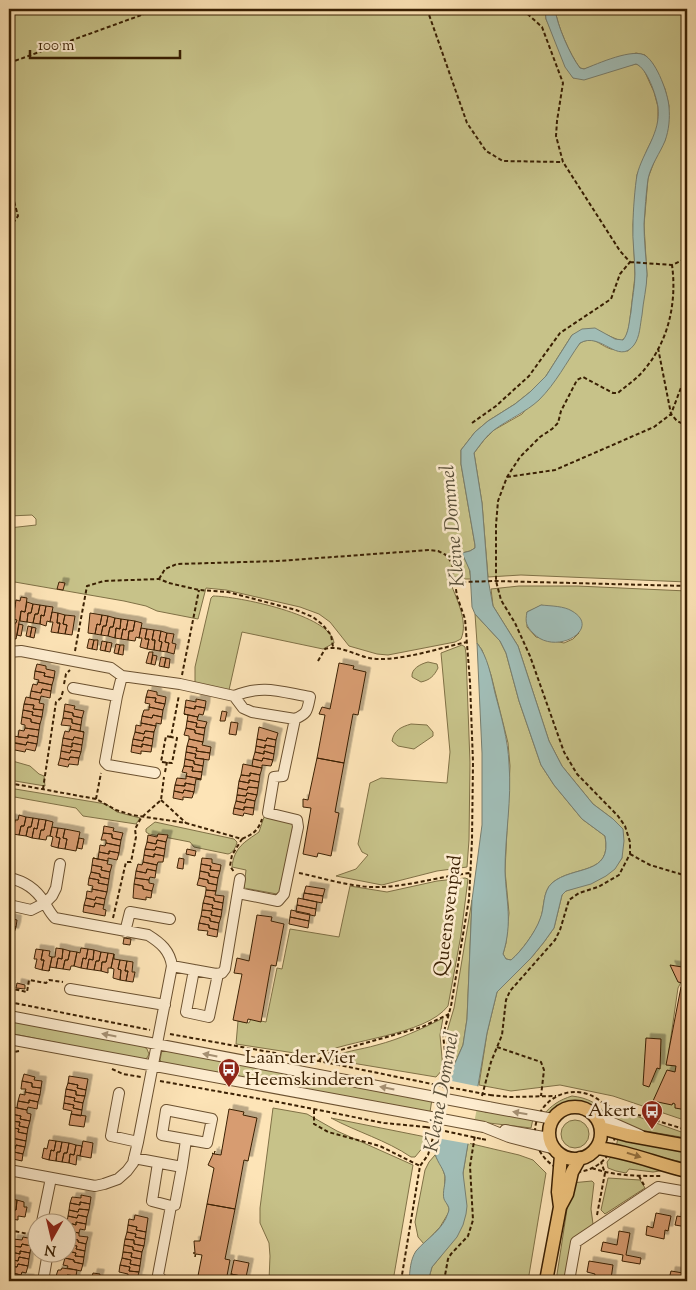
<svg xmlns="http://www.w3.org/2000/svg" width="696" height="1290" font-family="'Sorts Mill Goudy',serif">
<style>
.green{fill:#c7c289;stroke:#807146;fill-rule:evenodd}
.water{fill:#a1bdb6;stroke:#787e6e}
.pier{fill:#fde4b7}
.building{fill:#d79c71;stroke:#3a2003;filter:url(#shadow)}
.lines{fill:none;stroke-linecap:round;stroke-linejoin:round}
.minor-casing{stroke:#6b5130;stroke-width:12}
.major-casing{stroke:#3a2003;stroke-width:15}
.path{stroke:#3a2003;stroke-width:2;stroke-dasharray:4 2.5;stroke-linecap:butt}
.minor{stroke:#feedd0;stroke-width:10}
.major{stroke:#eec27c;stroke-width:12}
.minor-bridge-casing{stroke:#6b5130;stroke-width:12;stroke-linecap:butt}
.path-bridge{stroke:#3a2003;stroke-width:2;stroke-dasharray:4 2.5;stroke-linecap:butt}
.minor-bridge{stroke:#feedd0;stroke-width:10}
.oneway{fill:#a69174}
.oneway2{fill:#947140}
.labels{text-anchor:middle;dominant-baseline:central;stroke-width:5;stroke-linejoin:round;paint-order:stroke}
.street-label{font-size:19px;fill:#3a2003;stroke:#feedd0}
.poi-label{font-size:19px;fill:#3a2003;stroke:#feedd0;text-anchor:start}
.water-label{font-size:20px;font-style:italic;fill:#594f39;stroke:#feedd0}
</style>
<defs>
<filter id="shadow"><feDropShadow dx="4.5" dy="-4.5" stdDeviation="0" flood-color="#0004"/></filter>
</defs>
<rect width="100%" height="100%" fill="#fde4b7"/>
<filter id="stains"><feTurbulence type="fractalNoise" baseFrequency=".004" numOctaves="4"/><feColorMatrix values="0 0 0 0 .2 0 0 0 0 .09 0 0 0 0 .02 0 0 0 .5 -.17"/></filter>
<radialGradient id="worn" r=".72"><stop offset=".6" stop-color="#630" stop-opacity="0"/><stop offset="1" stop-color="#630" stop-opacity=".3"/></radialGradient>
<path class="green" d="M9,9H545L546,19L573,78L636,64L639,65L644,70L654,92L658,107V124L654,136L647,150L637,175L633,225L635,276L629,327L626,337L621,341L607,335H572L546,376L530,392L515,404L488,421L475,432L461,450V464L475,545V548L470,551L462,553L469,567L471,579H449C455,596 469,621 461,639L455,642L388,655L377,654L349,646L330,622L319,614L300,607L226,590L206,588L198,619L157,611L146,606L124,601L9,581V528L36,525V519L32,515L9,516Z
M555,9H687V582L521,575L488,577L482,503L474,453L484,440L494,430L522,414L580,343C595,335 598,345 611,349C617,350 623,350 628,351L647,276L644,225L648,178L657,154L665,140L669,106L665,89L653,64L645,55L636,53L584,69L580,68C570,55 557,25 555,9Z
M519,586H577L687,591V970L678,988L667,1064L677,1066V1071L687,1072V1090L684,1120L613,1096L560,1085L511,1091L479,1085L487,1033L497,992L531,958L544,942L554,928L562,895L566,891C589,883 608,879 622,858L613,819L593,804L562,766L549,741L518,646L493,606L491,589ZM542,605L579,633L573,639L564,643L536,637L527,627V612Z
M213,596C236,596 332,615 334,643L323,649L242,632L229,690L195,684V667L211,598Z
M475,614L500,641L506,653L519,701L541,765L554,785L582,819L605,836C613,876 573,865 552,883C542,892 545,908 540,920C536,931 521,952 511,960L506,959L503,954L506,943L509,913L505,871L510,766L508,743L491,675L482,650L477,643Z
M462,645L465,647L466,654L470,763L469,840L467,867L437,871L382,885L336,876L356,869L368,855L362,852L358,844L370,783L381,778L447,783L450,752L441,653Z
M428,662L437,664L438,668C434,676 430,680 421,682L412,677C411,669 420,664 428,662Z
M411,724L427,725L433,732V736L414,749L398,746L392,741C394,730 401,727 411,724Z
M9,760L30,766L39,774L44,776L45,786L9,780Z
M9,788L106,804L117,812L140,818L136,824L83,816L76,808L9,796Z
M264,817L291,822L293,826L281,892L277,894L244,888L246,870L232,867C234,847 245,842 259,832Z
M155,822L234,839L237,842C236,847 233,853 228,854L194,847L190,842L149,834L146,832V829Z
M465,878L468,879L461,935L448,1006C425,1036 348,1039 314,1056L236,1044L238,1021L249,1023L251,1019L266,1022L277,968L282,969L290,929L339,937L350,886L387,892L437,881Z
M472,900L467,1019L463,1045L451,1072L446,1035L454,1008Z
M443,1018L440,1035L443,1069L436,1077L328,1059C343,1051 360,1050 377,1045C400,1039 422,1029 443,1018Z
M9,1020L143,1046L147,1049L149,1054L147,1058L143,1060L9,1033Z
M162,1050L432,1099L430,1112L163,1063L160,1060Z
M572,1096C588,1098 598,1103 607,1116C598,1115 594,1109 585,1105C567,1098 559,1111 543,1115C552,1105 559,1100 572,1096Z
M445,1102L533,1119L531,1128L472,1121Z
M273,1108L307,1114L337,1131L413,1165L393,1281H269L270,1256L269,1243L260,1223V1208Z
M614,1111L636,1116L687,1134V1138L639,1130L618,1122Z
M331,1118L426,1137L424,1146L415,1157H411C386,1140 357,1132 331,1118Z
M561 1134a14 14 0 1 1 28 0a14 14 0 1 1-28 0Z
M618,1137L687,1148V1163L616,1148Z
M468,1143L519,1155L533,1160L546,1173L528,1281H428L432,1267L441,1256L463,1183V1173Z
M614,1153L666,1170L653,1172L629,1169L626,1173L616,1171L608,1168L607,1162Z
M435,1155L442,1167L445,1176L444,1197L449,1208V1212L440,1227L424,1244L418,1237L415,1222L425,1170L429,1162Z
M608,1178L640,1180L645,1188L605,1214L601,1210Z
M592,1181L594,1183L591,1209L593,1224L572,1242L564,1281H556L571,1183Z"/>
<path class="water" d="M545,9H555C557,25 570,55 580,68L584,69C597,64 634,47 646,56C657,64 668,93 669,107C670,118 669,130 665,141C660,153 651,165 648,179C646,193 645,210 644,224C644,241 646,257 647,274C647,287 643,302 642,315C640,325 640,337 634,345C618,366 601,331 580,343C566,363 556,383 539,400C526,412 509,419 494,430C486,436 480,445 474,453L482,503L488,579L493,606L518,646L549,741L562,766L593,804L613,819L623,829L624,841L622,858L615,869L606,876L591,884L566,891L562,895L554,928L544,942L531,958L497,992L487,1033L463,1173L467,1206L466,1214L463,1225L457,1237L432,1267L428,1281H409C410,1271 410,1260 416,1251C427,1238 443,1230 448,1213C451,1207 446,1204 444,1199C442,1192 446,1183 445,1176C443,1167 435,1160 435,1151L451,1072L463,1045L467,1019L472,900L482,825V753L477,643C488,657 491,676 495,693C501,716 508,739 509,764C512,799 505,835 505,871C506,901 513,922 503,954L506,959L511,960C521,952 536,931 540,919C545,908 542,892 552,883C573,865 613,876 605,836L582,819L554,785L541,765L519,701L506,653L500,641L475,614L472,607L470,571L462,553L470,551L475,548V545L461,464V450L475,432L488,421L515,404L530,392L546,376L572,335L582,329L595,328L615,339L623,340C629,333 629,321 631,312C632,299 635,286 635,274C635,257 632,241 633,224C633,212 635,186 637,175C643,151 661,133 658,107C656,95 647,68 636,64L584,80L573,78L565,67L546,19Z
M541,605C551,606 564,606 572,611C603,629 555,657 533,633C526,626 525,622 527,612Z"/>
<path class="pier" d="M447,1080L481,1087L470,1144L436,1138Z"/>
<path class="building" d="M59,582L65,583L63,590L57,589Z
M21,597L27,598L25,612L21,611L16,639L11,638L15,623H16L17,620L13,619L16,600L20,601Z
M27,602L33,604L31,613H28L27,622L20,621L21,611L25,612Z
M9,604L15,605L13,619H10L9,624Z
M33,604L40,605L38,614H35L33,623L27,622L28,613H31Z
M40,605L46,606L44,616L41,615L40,624L33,623L35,614H38Z
M46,606L53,607L50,622L47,621L46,626L40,624L41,615L44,616Z
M52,612L58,613L57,623H60L58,633L51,632L53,622H50Z
M58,613L65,615L63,624L67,625L65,634L58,633L60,623H57Z
M90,613L102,615L100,625L97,624L95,634L88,633Z
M65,615L75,616L72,635L65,634L67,625L63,624Z
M102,615L108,616L106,626H103L101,635L95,634L97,624L100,625Z
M108,616L115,618L113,627H110L108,636L101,635L103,626H106Z
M115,618L121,619L120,629L116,628L115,638L108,636L110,627H113Z
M121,619L128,620L126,630L123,629L121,639L115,638L116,628L120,629Z
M128,620L135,621L133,631H129L128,640L121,639L123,629L126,630Z
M135,621L142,623L139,638L136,637L135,641L128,640L129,631H133Z
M19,624L23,625L21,636L17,635Z
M28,626L32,627L30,637L26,636Z
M32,627L36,628L34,638L30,637Z
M141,628L147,629L145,639H149L147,649L140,647L142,638H139Z
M147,629L154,630L152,640H155L154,650L147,649L149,639H145Z
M154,630L161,631L159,641L162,642L160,651L154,650L155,640H152Z
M161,631L167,633L165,642L169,643L167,652L160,651L162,642L159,641Z
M167,633L174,634L172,643L176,644L174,654L167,652L169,643L165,642Z
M89,639L94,640L92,649L87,648Z
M94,640H98L97,650L92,649Z
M102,641L107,642L105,651L100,650Z
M107,642L112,643L110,652L105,651Z
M116,644L120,645L118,654L114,653Z
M120,645H124L123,655L118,654Z
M149,652H153L151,664L146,663Z
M153,655L157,656L155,665L151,664Z
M161,657L166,658L164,667L159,666Z
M166,658L170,659L169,668L164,667Z
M339,663L354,666L353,669L366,672L358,715L353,714L344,763L317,758L325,715L319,714L322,707L330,709Z
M37,664L46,666V669L55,671L54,678L44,676L45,673L35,671Z
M35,671L45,673L44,676L54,678L52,685L38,682L39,680L34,679Z
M38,682L52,685L51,691L42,689L41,693L31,691L33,684L37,685Z
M42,689L51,691L50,698L41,696L40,700L30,698L31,691L41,693Z
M148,690L157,692V695L166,697L165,704L155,702L156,698L146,697Z
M26,697L40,700L39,703L44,704L43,710L33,709L34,705L24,704Z
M146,697L156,698L155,702L165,704L163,710L149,707L150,704L145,703Z
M196,699L206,701L205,708L195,706V709L185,707L186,700L196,702Z
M24,704L34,705L33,709L43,710L42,717L32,715L33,712L23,710Z
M65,704L75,706L74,709L84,711L82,718L73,716V713L64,711Z
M195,706L205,708L203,715L199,714L198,717L184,714L185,707L195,709Z
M149,707L163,710L162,717L153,715L152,718L142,716L144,710H149Z
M23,710L33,712L32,715L42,717L40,724L31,722V719L22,717Z
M64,711L73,713V716L82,718L81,725L72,723V719L63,718Z
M222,711L227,712L225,721H220Z
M184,714L198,717L197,720L207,722L205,728L196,727L197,723L187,721L188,715Z
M153,715L162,717L161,724L156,723V726L141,723L142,716L152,718Z
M22,717L31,719V722L40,724L39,730L25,728V725L21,724Z
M63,718L72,719V723L81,725L80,731L84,732L70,729L71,726L61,725Z
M187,721L197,723L196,727L205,728L204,735L195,733V730L186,728Z
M231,722L238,723L236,735L229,734Z
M141,723L156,726L154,732L145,731L144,734L135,732L136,725L141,726Z
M259,727L278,733L276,740L267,738L266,741L257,739Z
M25,728L39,730L38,737L28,735V738L18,737L19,730L24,731Z
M186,728L195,730V733L204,735L203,742L189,739V736L184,735Z
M70,729L84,732L83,739L74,737L73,740L63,738L65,731L69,732Z
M145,731L154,732L153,739L144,737L143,741L133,739L135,732L144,734Z
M28,735L38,737L37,744L27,742L26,745L13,743L14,736H13L28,738Z
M74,737L83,739L82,745L72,743V747L62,745L63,738L73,740Z
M144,737L153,739L152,746L142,744V747L132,745L133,739L143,741Z
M267,738L276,740L275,747L265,745V748L256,746L257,739L266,741Z
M189,739L203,742L202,745L211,747L210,753L196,751L197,748L187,746Z
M12,742L26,745L27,742L37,744L35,751L26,749L25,752L10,749Z
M72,743L82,745L81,752L71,750L70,753L61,751L62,745L72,747Z
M142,744L152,746L151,752L141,751V754L131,752L132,745L142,747Z
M265,745L275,747L274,754L264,751V754L255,752L256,746L265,748Z
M187,746L197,748L196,751L210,753L209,760L195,758L196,754L186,752Z
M71,750L81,752L79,758L70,757L69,760L60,758L61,751L70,753Z
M264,751L274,754L273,760L263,758L262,761L253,759L255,752L264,754Z
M186,752L196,754L195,758L204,759L203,766L194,764V761L185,759Z
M70,757L79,758L78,765L69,764L68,767L58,765L60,758L69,760Z
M263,758L273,760L271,766L262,765V768L252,766L253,759L262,761Z
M317,758L344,763L335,812L339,813L331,856L318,853L317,857L303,854L311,808L303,807V799L308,800Z
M185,759L194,761V764L203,766L202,772L192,771L193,767L184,766Z
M243,764L262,768L260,775L250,773V776L241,775Z
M184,766L193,767L192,771L202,772L201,779L186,776L187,773L182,772Z
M250,773L260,775L259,782L249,780V783L239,781L241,775L250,776Z
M186,776L201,779V780L196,779L195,785L185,783V786L175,785L177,778L186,779Z
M249,780L259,782L258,788L248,787L247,790L238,788L239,781L249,783Z
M185,783L195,785L194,792L184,790L183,793L174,791L175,785L185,786Z
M248,787L258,788L257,795L247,793L246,796L237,795L238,788L247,790Z
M184,790L194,792L192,798L183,797V800L173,798L174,791L183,793Z
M247,793L257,795L255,801L246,799L245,803L236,801L237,795L246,796Z
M246,799L255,801L254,808L244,807V810L234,808L236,801L245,803Z
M244,807L254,808L253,815L244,813L243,816L233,814L234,808L244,810Z
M19,815L26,817L24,826H21L19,835L13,834L15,820H18Z
M26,817L33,818L31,827H28L26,836L19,835L21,826H24Z
M9,818L15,820L13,834L10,833L9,838Z
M33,818L39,819L37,829L34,828L32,838L26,836L28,827H31Z
M39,819L46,820L44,830H41L39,839L32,838L34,828L37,829Z
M46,820L53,822L50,836H47L46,840L39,839L41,830H44Z
M104,826L114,828L113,831L123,833L121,840L112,838V834L103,833Z
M52,827L58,828L56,837L60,838L58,848L51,846L53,837L50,836Z
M58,828L65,829L63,838L67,839L65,849L58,848L60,838L56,837Z
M65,829L80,832L76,851L65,849L67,839L63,838Z
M103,833L112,834V838L121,840L120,846L106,843V840H101Z
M158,834L168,835L166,842L157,840L156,844L147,842L148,835L157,837Z
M79,838L84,839L82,849L77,848Z
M157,840L166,842L165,849L156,847L155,850L145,849L147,842L156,844Z
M106,843L120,846L119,853L109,851V854L99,852L100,845L105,846Z
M156,847L165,849L164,856L154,854V857L144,855L145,849L155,850Z
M187,849L196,851L195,856L186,854Z
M109,851L119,853L117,860L108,858V861L93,858L98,859L99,852L109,854Z
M154,854L164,856L163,862H158L157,865L143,862L144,855L154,857Z
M93,858L108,861L107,864L112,865L110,872L101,870L102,867L92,865Z
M179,858L184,859L183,869L177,868Z
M202,858L212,859V863L221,865L220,871L210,870L211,866L201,864Z
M143,862L157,865L156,871L147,869L146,873L136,871L138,864L142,865Z
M201,864L211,866L210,870L220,871L218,878L209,876V873L200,871Z
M92,865L102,867L101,870L110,872L109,879L100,877V874L91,872Z
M147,869L156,871L155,878L150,877L149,880L135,878L136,871L146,873Z
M200,871L209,873V876L218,878L217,885L208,883V880L199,878Z
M91,872L100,874V877L109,879L108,885L98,883L99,880L89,878Z
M89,878L99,880L98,883L108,885L107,892L92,889L93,886L88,885Z
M135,878L149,880V883L154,884L152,891L143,889V886L134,884Z
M199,878L208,880V883L217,885L216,891L206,890V887L197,885Z
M134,884L143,886V889L152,891L151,898L146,897V900L133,898Z
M306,886L325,889L323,896L304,893Z
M92,889L107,892L105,899L96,897L95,900L86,898L87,891L92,892Z
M206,890L216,891L215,895L224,896L223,903L214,901V898L205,896Z
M304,893L323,896L322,903L303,899Z
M205,896L214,898V901L223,903L222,910L212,908L213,905L203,903Z
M96,897L105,899L104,905L95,903L94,907L84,905L86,898L95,900Z
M298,898L317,902L316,909L297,905Z
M95,903L104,905L103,909L106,910L105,916L83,912L84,905L94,907Z
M203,903L213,905L212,908L222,910L221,917L211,915L212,911L202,910Z
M297,905L316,909L315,916L296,912Z
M202,910L212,911L211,915L221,917L219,923L210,921V918L201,916Z
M291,910L310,914L309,921L290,917Z
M257,915L272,917L271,921L284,924L276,966L271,965L261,1022L248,1019L247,1023L233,1020L242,974L234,973L237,958L249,961Z
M201,916L210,918V921L219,923L218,930L209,928V925L199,923Z
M290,917L309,921L308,928L289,924Z
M9,918L17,920L16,927L9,925Z
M199,923L209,925V928L218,930L217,937L207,935L208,931L198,930Z
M9,925L16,927L14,933L9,932Z
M124,938L131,939L130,945L123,944Z
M56,948L63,949L62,959L58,958L56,968L50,967L49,971L52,957H55Z
M81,948L88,949L86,959L83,958L81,968L74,966L77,952L80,953Z
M36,949L43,950L41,960H44L42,970L35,968L37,959H34Z
M63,949L70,951L68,960H65L63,969L56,968L58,958L62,959Z
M88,949L94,950L93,960L89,959L87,969L81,968L83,958L86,959Z
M43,950L50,951L49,956L52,957L49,971L42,970L44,960H41Z
M94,950L101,952L99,961H96L94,970L87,969L89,959L93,960Z
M70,951L77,952L74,966H71L70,970L63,969L65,960H68Z
M101,952L108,953L106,962H102L101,971L94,970L96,961H99Z
M108,953L114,954L111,968H108V973L101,971L102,962H106Z
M114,954V959L120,960L118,969L121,970L120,980L113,978L114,969L111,968Z
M120,960L127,961L125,971H128L126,981L120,980L121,970L118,969Z
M127,961L133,962L132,972H135L133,982L126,981L128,971H125Z
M670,965L682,967L687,966V984L678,982Z
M17,983L25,985V989L16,988Z
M681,987L687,988V1110L675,1108V1104L673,1103L672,1105L653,1101L667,1070L675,1072L676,1066L666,1065Z
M646,1038L661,1039L660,1069L657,1068L649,1087L643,1085Z
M24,1074L35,1077L34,1080L42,1081L41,1088L32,1087V1083L22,1081Z
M69,1076L88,1079L86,1090L77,1088L78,1085L68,1083Z
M22,1081L32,1083V1087L41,1088L40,1095L25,1092L26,1089H21Z
M68,1083L78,1085L77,1088L86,1090L85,1096L76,1095V1091L66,1089Z
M66,1089L76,1091V1095L85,1096L83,1103L74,1101L75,1098L65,1096Z
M25,1092L40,1095L38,1102L29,1100V1103L18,1101L20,1094L25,1095Z
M65,1096L75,1098L74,1101L83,1103L82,1110L73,1108L74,1105L64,1103Z
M29,1100L38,1102L37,1109L28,1107L27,1110L17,1108L18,1101L29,1103Z
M64,1103L74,1105L73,1108L82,1110L81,1116L71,1114L72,1111L63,1109Z
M13,1107L27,1110V1113L31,1114L30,1121L20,1119L21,1116L11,1114Z
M229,1109L244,1112L243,1115L257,1118L248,1161L244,1160L235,1209L207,1204L214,1168L208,1165L213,1154L212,1153L214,1154L215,1151L214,1154L221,1155Z
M11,1114L21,1116L20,1119L30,1121L28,1128L19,1126L20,1122L10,1121Z
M71,1114L86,1116L84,1127L69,1125Z
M10,1121L20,1122L19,1126L28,1128L27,1134L18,1132L19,1129L9,1127Z
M9,1127L19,1129L18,1132L27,1134L26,1141L12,1138V1135L9,1134Z
M12,1138L26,1141L25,1147L16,1145L15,1149L9,1148V1140L11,1141Z
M49,1140L56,1141L54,1151L51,1150L49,1160L42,1158L44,1148L47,1149Z
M56,1141L62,1142L60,1152H57L56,1161L49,1160L51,1150L54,1151Z
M83,1141L93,1143L91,1158L80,1156Z
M62,1142L69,1143L67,1153H64L62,1162L56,1161L57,1152H60Z
M69,1143L76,1145L74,1155L70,1154L69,1163L62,1162L64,1153H67Z
M16,1145L25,1147L23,1154L14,1152V1156L9,1155V1148L15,1149Z
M76,1145L82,1146L80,1156L77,1155L76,1165L69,1163L70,1154L74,1155Z
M14,1152L23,1154L22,1161L13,1159L12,1162H9V1155L14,1156Z
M81,1195L91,1197L90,1204L80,1202V1205L70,1203L72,1197L81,1198Z
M11,1199L17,1200L16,1210L12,1209L11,1219L9,1218V1209Z
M17,1200L24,1202V1207H27L25,1217L18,1216V1220L11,1219L12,1209L16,1210Z
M80,1202L90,1204L89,1210L79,1209L78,1212L69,1210L70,1203L80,1205Z
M207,1204L235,1209L225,1259L230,1260L226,1281H197L202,1255L196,1254L195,1257V1253H193H195L194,1241H200Z
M79,1209L89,1210L87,1217L78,1215L77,1218L68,1216L69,1210L78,1212Z
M684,1210H687V1227L675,1225L677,1216L683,1217Z
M656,1213L671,1216L668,1231L665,1230L664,1239L646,1235L647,1226L653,1228Z
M78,1215L87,1217L86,1224L76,1222V1225L67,1222L68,1216L77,1218Z
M135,1215L148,1218L146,1232L136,1230L137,1227L128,1225L129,1219L134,1220Z
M76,1222L86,1224L85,1230L80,1229L79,1233L68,1231V1223L76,1225Z
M128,1225L137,1227L136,1230L146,1232L145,1239L135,1237L136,1234L127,1232Z
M70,1231L79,1233V1236L88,1237L86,1244L78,1242V1240L68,1238Z
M619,1231L630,1233L626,1255L641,1258L640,1264L622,1261L623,1255L601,1251L603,1242L617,1245Z
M127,1232L136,1234L135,1237L145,1239L144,1246L134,1244V1240L125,1239Z
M23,1237L33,1239L31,1246L22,1244L21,1247L12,1246L13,1239L22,1240Z
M68,1238L78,1240V1242L86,1244L85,1251L76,1249L77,1246L68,1244Z
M125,1239L134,1240V1244L144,1246L142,1252L133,1250V1247L124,1245Z
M22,1244L31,1246L30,1253L20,1251V1254L11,1252L12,1246L21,1247Z
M68,1244L77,1246L76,1249L85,1251L84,1257L75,1256L76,1253L68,1251Z
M124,1245L133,1247V1250L142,1252L141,1259L131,1257L132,1253L123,1252Z
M20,1251L30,1253L29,1259L19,1257L18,1261L9,1259L11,1252L20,1254Z
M68,1251L76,1253L75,1256L84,1257L83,1264L74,1262V1260L65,1258L66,1252Z
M123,1252L132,1253L131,1257L141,1259L140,1266L130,1264L131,1260L122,1258Z
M19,1257L29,1259L28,1266L18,1264L17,1267L9,1266V1259L18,1261Z
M65,1258L74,1260V1262L83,1264L81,1271L67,1268L68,1266L63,1265Z
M122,1258L131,1260L130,1264L140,1266L139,1272L129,1271L130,1267L120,1265Z
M234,1260L249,1263L246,1277L231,1274Z
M589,1261L613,1265L611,1279L605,1278V1281H594L595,1274L587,1272Z
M18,1264L28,1266L26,1273L22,1272L21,1275L9,1272V1266L17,1267Z
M120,1265L130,1267L129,1271L139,1272L137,1279L128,1277V1274L119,1272Z
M684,1266L687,1267V1281L669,1279L671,1271L683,1273Z
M62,1268L77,1270L76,1276L67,1275L66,1278L56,1276L58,1270H61Z
M11,1273L21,1275V1278L30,1279L29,1281L10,1280Z
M93,1273L100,1274L98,1281L91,1280Z
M231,1274L246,1277L245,1281H230Z
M67,1275L76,1276L75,1281H55L56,1276L66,1278Z
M123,1276L146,1281H122Z"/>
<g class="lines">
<g class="minor-casing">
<path id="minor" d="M9,652L21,651L111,668L122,676L180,684L234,696L243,708L252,712L295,719L283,776L274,777L268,813L297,820L298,827L284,894L278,901L238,893
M122,676L117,696L105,762L108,765L155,773
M73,688L117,696
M234,696C263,684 281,692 310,697C307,711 308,713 295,719
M9,878C24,881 36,889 44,902C48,908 50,913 55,918L148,935C161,943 170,951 172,966L138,1142L133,1163L127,1171L118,1179L104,1184L95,1186L9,1170
M9,905L31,910L45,903L52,896L56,888L60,864
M125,932L130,912L170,919
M172,966L216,974L222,973L225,969L240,879
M194,970L186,1012L209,1017L218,974
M70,989L165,1005
M9,1016L435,1097
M9,1039L431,1117
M119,1093L111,1136L138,1142
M488,1107L553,1119
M166,1110L212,1119L207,1143L162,1135Z
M595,1115L640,1135
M484,1127L509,1137L555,1149
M505,1130L549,1138
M134,1158L182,1167L175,1205L171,1206L158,1275L163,1281
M158,1163L152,1201L171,1206
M182,1167L186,1140
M42,1222L51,1178
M43,1281L48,1252
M569,1281L576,1242L658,1187L687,1192"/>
</g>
<g class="major-casing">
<path id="major" d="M549 1133a26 26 0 1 1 52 0a26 26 0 1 1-52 0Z
M601,1128L627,1135L687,1146
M596,1148C628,1151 656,1164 687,1171
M560,1207L558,1192L561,1155
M546,1281L560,1207L567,1194L572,1172L580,1158"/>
</g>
<path class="path" d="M427,9L467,123L486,151L503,161L563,162
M9,63L158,9
M9,183L18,216L9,229
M630,262L672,265L687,258
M658,348L671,414L677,421L687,426
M472,423L496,406L529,376L560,333L611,299L620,274L630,262L620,251L563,162L556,136L557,121L563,83L542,27L522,9
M507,477L555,470L654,427L671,414L687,372
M159,579L165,569L177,564L278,561L429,550L438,551L446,555L452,563L457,596L465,619L470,682L473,762L472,840L469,899L451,1006L443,1035L447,1068L443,1088
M457,586L462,582L496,581L687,586
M75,651L87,586L104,581L159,579L169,583L199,590L228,592L296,610L313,617L323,625L331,635L333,647
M318,661L325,649C343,644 361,660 380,659C408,659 440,648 467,642
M182,675L199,590
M64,684L66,674L70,670
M171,737L166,736L161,762L172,763L177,738L171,737L179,695
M165,772L167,762
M9,783L96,799L116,810L132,815L186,823L242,839L232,855L230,866L234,872
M43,789L56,702L61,698L63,691
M96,799L101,773
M161,800L186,823
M242,839C253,834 258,831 262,819
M630,854L650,865L687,876
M299,873C323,878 347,886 371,887C404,888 437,877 470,873
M113,918L126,862H131L136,837L135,829L141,818L161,800L164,777
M9,988L27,992L29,980L46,983L49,980L63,982
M9,1002L150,1030
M170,1034L319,1061L437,1085
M497,1047L541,1062L544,1070L541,1096
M9,1053L19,1051
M319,1061L323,1055L422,1027L449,1014
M112,1069L123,1074L141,1077
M160,1081L283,1103L384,1123L426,1127
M535 1132a40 40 0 1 1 80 0a40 40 0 1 1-80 0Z
M490,1095L509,1097L556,1096
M482,1096L491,1062L502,1035L506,1000L510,991L555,940L560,930L569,900L579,893L598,887L619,875L630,854V842L625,826L618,816L577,774L564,752L530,656L515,623L501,600L496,581V525L498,501L507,477L520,457L540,437L552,429L558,423L561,411L577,380L583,377L613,393H618C627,385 637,379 644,370C669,341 677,301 672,265
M606,1105L687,1130
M314,1110V1124L328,1132L380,1146L420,1166
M482,1139L488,1140
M592,1168C614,1176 638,1176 661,1176
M639,1176L644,1185
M597,1215L605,1173L601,1162
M9,1230L38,1236
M401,1281L420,1166L428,1155L436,1127
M444,1281L448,1259L451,1254L468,1236L473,1220L470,1166L475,1135"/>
<use href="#minor" class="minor"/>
<use href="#major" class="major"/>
<g class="minor-bridge-casing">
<path id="minor-bridge" d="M435,1097L488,1107
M431,1117L484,1127"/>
</g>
<path class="path-bridge" d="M437,1085L490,1095
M426,1127L482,1139"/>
<use href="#minor-bridge" class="minor-bridge"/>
</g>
<defs><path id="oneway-solid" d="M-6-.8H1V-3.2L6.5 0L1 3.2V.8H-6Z" transform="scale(1.25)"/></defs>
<g class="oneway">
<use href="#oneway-solid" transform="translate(109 1035) rotate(-169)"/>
<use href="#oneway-solid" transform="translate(210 1055) rotate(-169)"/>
<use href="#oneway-solid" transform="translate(387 1088) rotate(-169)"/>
<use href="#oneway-solid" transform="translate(520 1113) rotate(-170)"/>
</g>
<use class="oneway2" href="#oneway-solid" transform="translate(634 1155) rotate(17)"/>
<defs>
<g id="bus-pin" transform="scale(1.125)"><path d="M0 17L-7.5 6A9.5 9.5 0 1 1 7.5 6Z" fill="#8f2418" stroke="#feedd0"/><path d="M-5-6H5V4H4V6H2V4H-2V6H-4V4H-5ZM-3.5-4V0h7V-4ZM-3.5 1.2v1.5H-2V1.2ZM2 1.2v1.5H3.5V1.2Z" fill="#fff"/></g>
</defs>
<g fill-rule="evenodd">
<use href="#bus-pin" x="229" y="1069"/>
<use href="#bus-pin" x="652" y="1111"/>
</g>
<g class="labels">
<g class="street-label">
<text transform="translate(449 916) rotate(-83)">Queensvenpad</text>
</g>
<g class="poi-label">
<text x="245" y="1058">Laan der Vier<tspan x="245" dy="22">Heemskinderen</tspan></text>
<text x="636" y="1111" text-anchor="end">Akert</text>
</g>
<g class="water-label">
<text transform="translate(454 526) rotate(-95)">Kleine Dommel</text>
<text transform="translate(443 1092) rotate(-80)">Kleine Dommel</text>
</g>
</g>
<rect width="696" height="1290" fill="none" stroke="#fde4b7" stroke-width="30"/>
<rect x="10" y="10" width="676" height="1270" fill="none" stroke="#3a2003" stroke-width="2.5"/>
<rect x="15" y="15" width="666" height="1260" fill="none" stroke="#3a2003"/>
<g transform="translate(52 1238) rotate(188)"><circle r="24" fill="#feedd0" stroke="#b09b7e"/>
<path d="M0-4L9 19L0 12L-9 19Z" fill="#8f2418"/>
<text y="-8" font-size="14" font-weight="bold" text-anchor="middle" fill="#3a2003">N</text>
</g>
<path d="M30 50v8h150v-8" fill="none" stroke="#3a2003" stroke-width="2.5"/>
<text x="38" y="50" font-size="15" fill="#3a2003" stroke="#feedd0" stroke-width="4" paint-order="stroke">100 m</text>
<rect width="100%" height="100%" filter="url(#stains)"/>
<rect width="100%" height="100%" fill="url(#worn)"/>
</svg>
